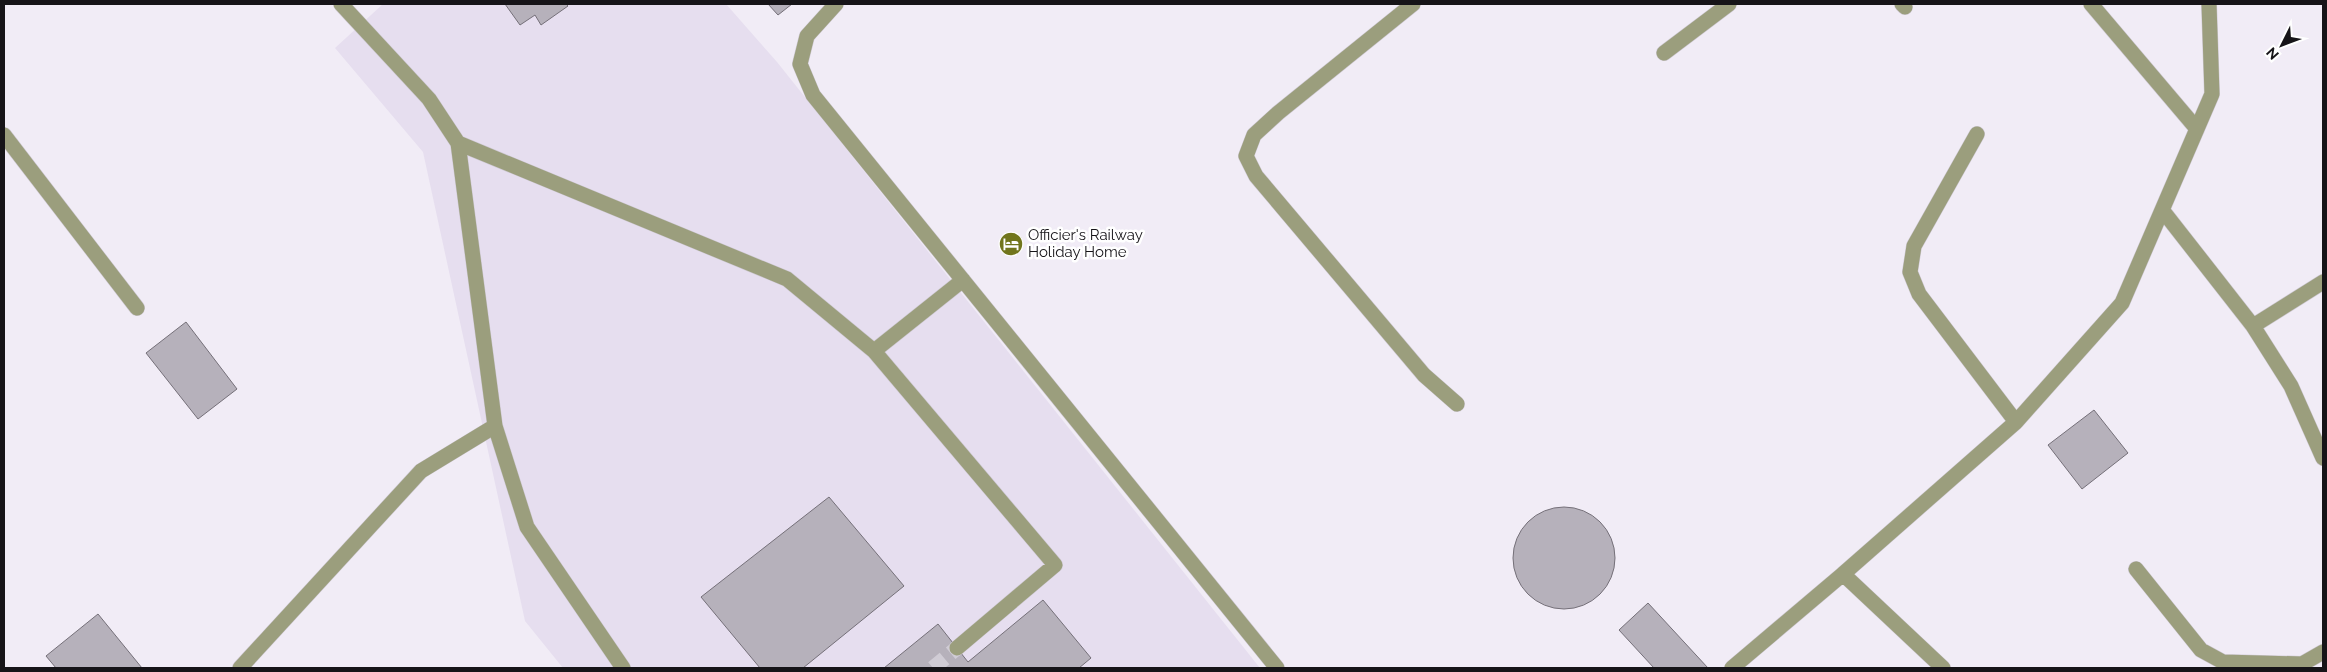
<svg xmlns="http://www.w3.org/2000/svg" width="2327" height="672" font-family="Raleway,sans-serif">
<style>
.built{fill:#e6deef}
.building{fill:#b6b1bb;stroke:#757079}
.lines{fill:none;stroke-linecap:round;stroke-linejoin:round}
.minor-tunnel{stroke:#d0ccd5;stroke-width:15;stroke-dasharray:15 8;stroke-linecap:butt}
.minor-casing{stroke:#cec9d2;stroke-width:16}
.minor{stroke:#9b9e7d;stroke-width:15}
.labels{text-anchor:middle;dominant-baseline:central;stroke-width:5;stroke-linejoin:round;paint-order:stroke}
.poi-label{font-size:15px;fill:#161418;stroke:#fff;text-anchor:start}
</style>
<rect width="100%" height="100%" fill="#f1ecf6"/>
<path class="built" d="M383,4H726L777,62L1260,668H563L525,621L423,152L335,48Z"/>
<path class="building" d="M505,4H566L568,6L541,25L535,15L520,25Z
M768,4H792L778,15Z
M186,322L237,389L198,419L146,353Z
M2094,410L2128,453L2082,489L2048,445Z
M829,497L904,586L803,668H760L701,597Z
M1513 558a51 51 0 1 1 102 0a51 51 0 1 1-102 0Z
M1043,600L1091,658L1079,668H884L938,624L968,662Z
M1648,603L1708,668H1654L1619,630Z
M98,614L142,668H56L46,656Z"/>
<g class="lines">
<path class="minor-tunnel" d="M933,668L957,648"/>
<g class="minor-casing">
<path id="minor" d="M341,4L429,99L458,143L495,426L527,527L623,668
M836,4L807,36L800,64L813,95L1277,668
M1413,4L1278,113L1254,135L1246,156L1256,176L1424,375L1457,404
M1902,4L1905,7
M2091,4L2197,129
M1664,53L1729,4
M1977,134L1914,246L1910,272L1919,294L2016,422
M4,135L137,308
M458,143L787,279L874,351L1055,565L957,648
M2163,211L2253,326L2291,386L2323,458
M2253,326L2323,282
M874,351L963,280
M2136,569L2201,650L2223,662L2302,664L2323,652
M240,668L421,471L495,426
M1732,668L1843,574
M1943,668L1843,574L2016,422L2122,303L2212,94L2209,4"/>
</g>
<use href="#minor" class="minor"/>
</g>
<defs>
<g id="hotel-disc" transform="scale(1.25)"><circle r="9.5" fill="#71751c" stroke="#fff"/><path d="M-6-4.5h1.5V1H6V5H4.5V3h-9V5H-6ZM-4 0a1.8 1.8 0 1 1 3.6 0ZM.5 0V-2.5h3Q6-2.5 6 0Z" fill="#fff"/></g>
</defs>
<g fill-rule="evenodd">
<use href="#hotel-disc" x="1011" y="244"/>
</g>
<g class="labels">
<g class="poi-label">
<text x="1028" y="235">Officier's Railway<tspan x="1028" dy="17">Holiday Home</tspan></text>
</g>
</g>
<rect width="2327" height="672" fill="none" stroke="#161418" stroke-width="10"/>
<g transform="translate(2282 45) rotate(228)" stroke="#ffffff" stroke-width="4" paint-order="stroke">
<path d="M0-4L9 19L0 12L-9 19Z" fill="#161418"/>
<text y="-8" font-size="14" font-weight="bold" text-anchor="middle" fill="#161418">N</text>
</g>
</svg>
